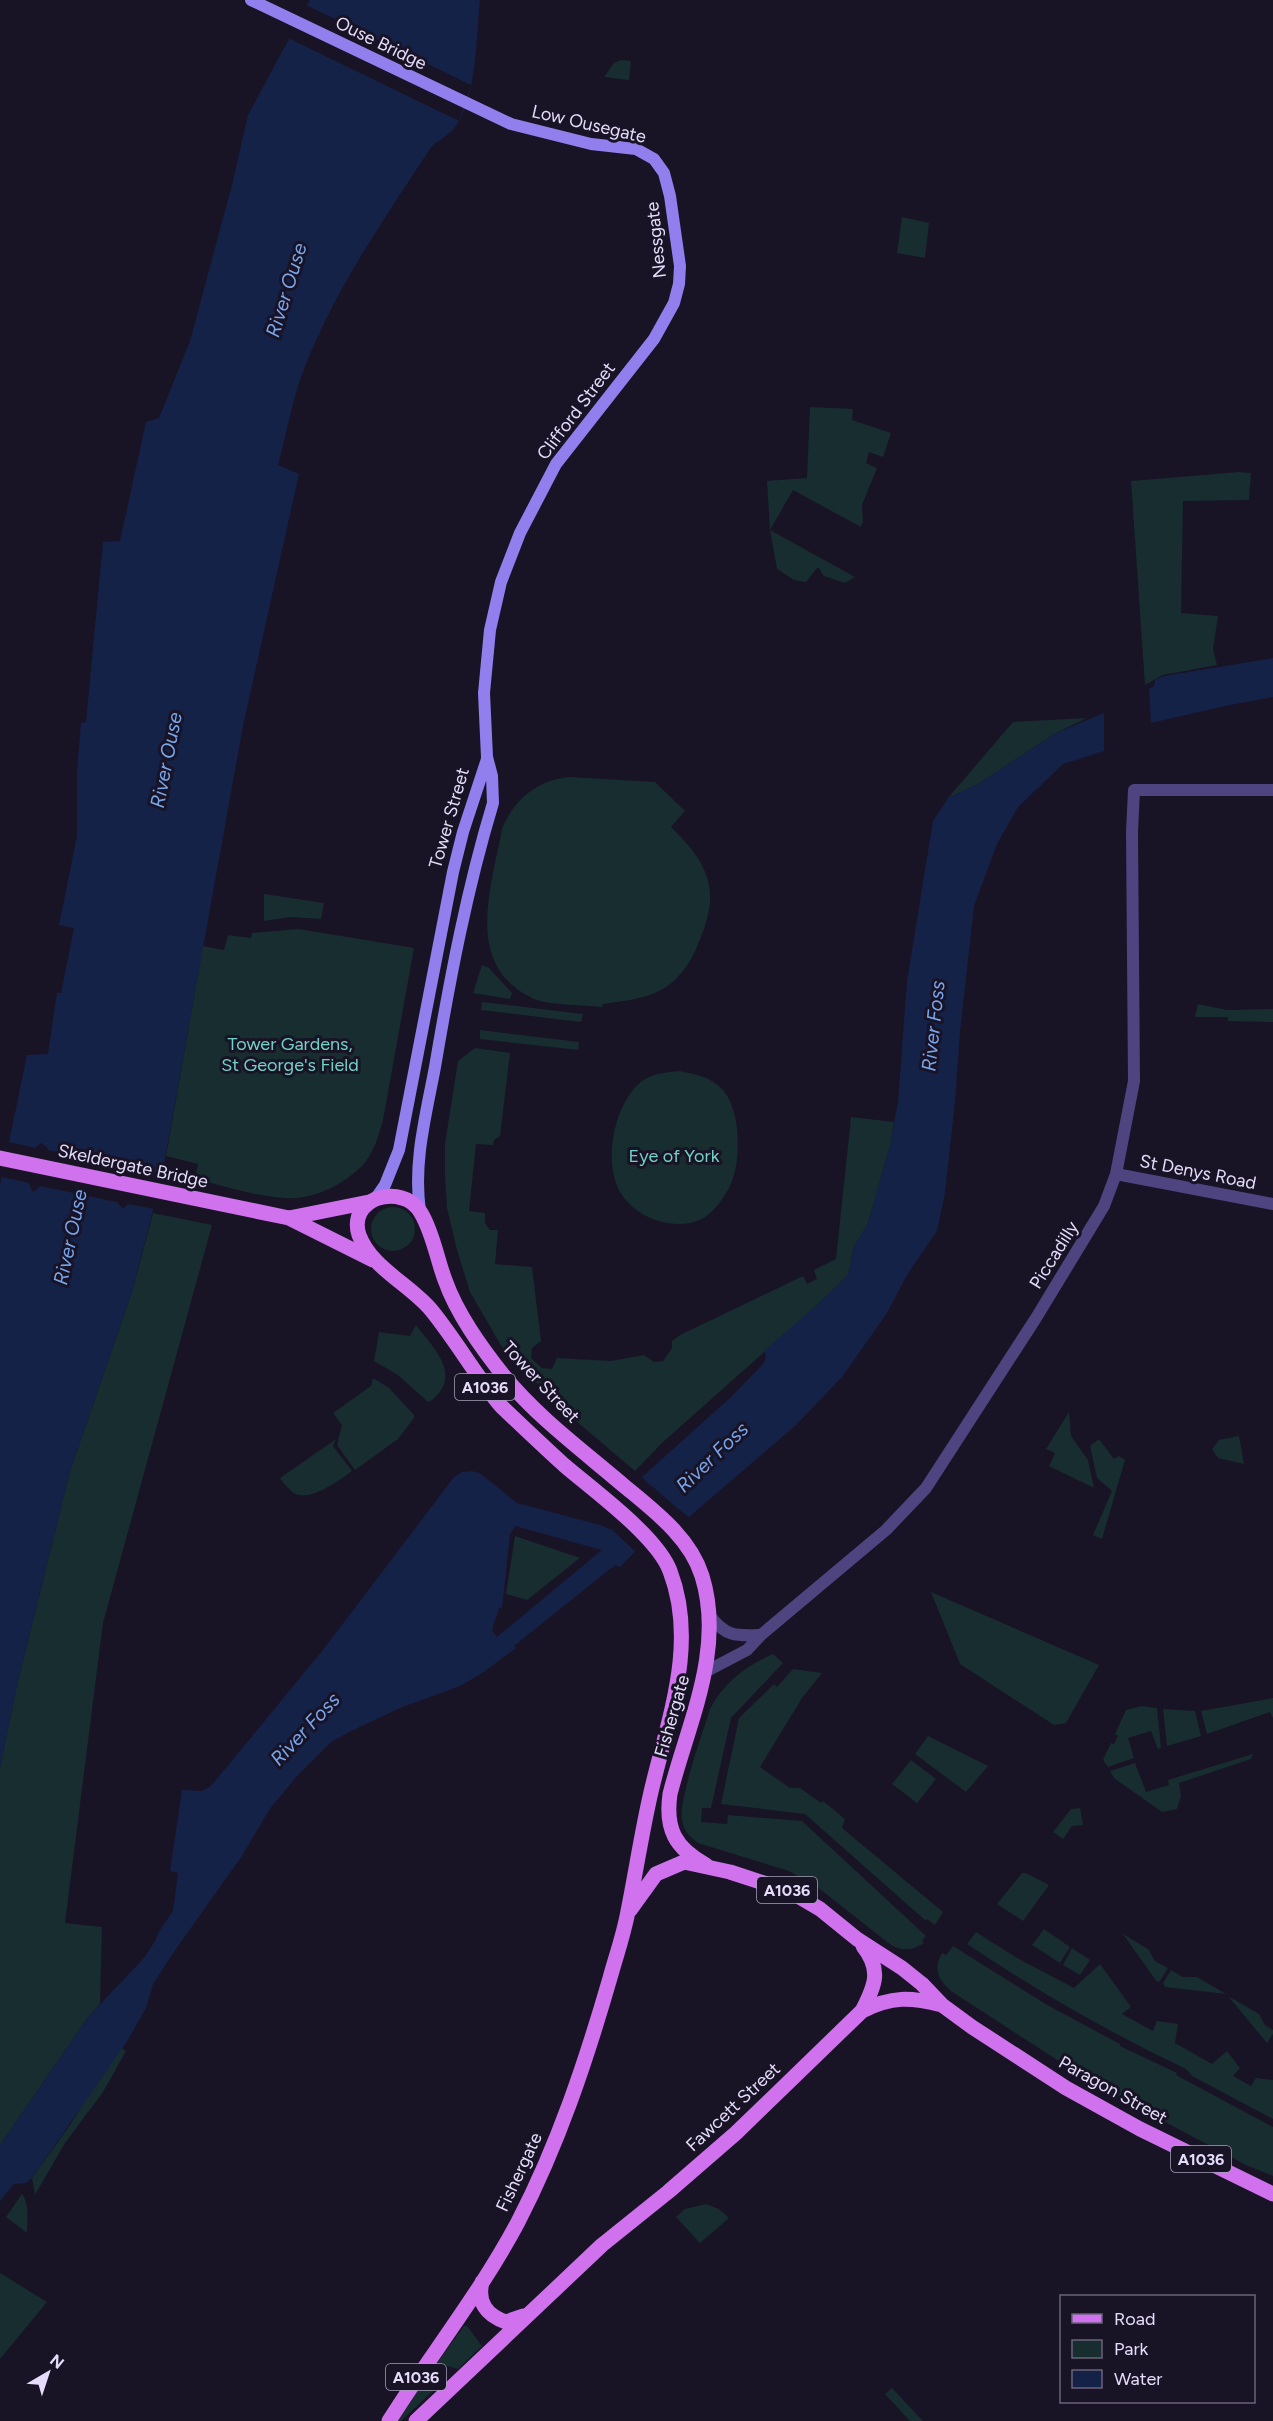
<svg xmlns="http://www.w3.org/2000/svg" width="1273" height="2421" font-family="Figtree,sans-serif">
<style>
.green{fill:#172d2f}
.water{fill:#152247;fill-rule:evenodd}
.pier{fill:#191326}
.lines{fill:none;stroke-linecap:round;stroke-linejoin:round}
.tertiary{stroke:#4e447f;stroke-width:12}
.secondary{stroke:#927fee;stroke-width:12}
.primary{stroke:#d071ed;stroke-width:15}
.labels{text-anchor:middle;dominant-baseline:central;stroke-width:6;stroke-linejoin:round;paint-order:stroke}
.shield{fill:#191326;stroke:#a7a0ba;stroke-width:1.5}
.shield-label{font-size:16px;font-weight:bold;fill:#e4dcfa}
.street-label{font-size:18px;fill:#e4dcfa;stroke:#191326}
.park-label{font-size:18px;fill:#71d2c7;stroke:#191326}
.water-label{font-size:20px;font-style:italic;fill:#77a6ed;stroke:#191326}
</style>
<rect width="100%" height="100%" fill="#191326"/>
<path class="green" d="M621,60L631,61L629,80L604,77L614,63Z
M902,217L929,223L925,258L897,253Z
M810,407L853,409L852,420L891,433L883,457L869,452L866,463L877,468L862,505L863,521L861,527L793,490L770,530L855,577L845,583L824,576L818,567L806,582L794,580L777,569L770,530L767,481L807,478Z
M1239,472L1251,473L1249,500L1183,501L1181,613L1218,616L1213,649L1217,665L1163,675L1145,685L1131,481Z
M1087,718L1056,733L978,784L948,798L1013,722Z
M569,777L655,782L685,811L671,827C713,868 721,894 696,949C688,967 675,984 657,992C640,1000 621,1001 603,1004L602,1007C585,1005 551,1005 537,1000C462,969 491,889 502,829C514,799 538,780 569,777Z
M264,894L324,903L321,919L290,917L264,921Z
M299,929L414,948L383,1120C379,1135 373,1155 362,1166C343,1185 313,1200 286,1198C256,1197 225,1186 195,1179L198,1164L166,1156L203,946L224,950L228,935L251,938L252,933Z
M482,965L489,968L512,993L510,999L473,993Z
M482,1002L583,1014L581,1022L481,1010Z
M1198,1004L1227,1010L1273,1009V1022L1228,1021V1017H1195Z
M480,1030L579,1042L578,1050L480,1039Z
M475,1048L510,1053L500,1136L494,1140L493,1145L476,1144L469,1211L485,1213V1223L490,1230H498L495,1264L532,1267L541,1341L532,1348L531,1358L542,1368L552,1369L557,1358L611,1361L644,1355L654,1362L663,1361L672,1348V1341L680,1335L803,1276L807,1284L817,1279L814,1270L836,1259L851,1117L894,1122L890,1146L868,1223L854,1247L848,1275L827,1296L662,1443L635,1471L563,1410L502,1347L470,1292L457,1250L447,1208L445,1176V1144L458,1061Z
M680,1071C694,1074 711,1077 721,1088C742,1109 742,1163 729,1188C722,1201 710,1218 694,1222C668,1229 637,1217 622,1195C601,1165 614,1099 645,1079C656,1073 668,1072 680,1071Z
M371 1229a22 22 0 1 1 44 0a22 22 0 1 1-44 0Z
M153,1213L212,1225L103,1623L65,1923L102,1927L100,2004L89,2016L0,2145V1768L17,1685L70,1471L132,1292Z
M416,1325C430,1344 458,1369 439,1393C435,1397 434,1400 428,1402L398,1375L374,1361L379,1332L410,1336Z
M373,1378L389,1388L414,1415V1418L398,1439L355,1470L337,1445L342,1425L333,1413L371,1386Z
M1069,1412L1071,1436L1088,1460L1094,1488L1049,1466L1055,1453L1046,1449Z
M1239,1436L1244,1464L1218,1458L1212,1449L1219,1440Z
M336,1439L333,1446L352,1471C340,1480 311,1501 296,1494C292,1493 282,1482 280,1478Z
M1099,1439L1114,1459L1119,1456L1125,1460L1102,1539L1093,1535L1112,1491L1097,1478L1090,1446Z
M515,1536L580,1558L527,1600L506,1594Z
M931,1592L1099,1665L1066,1723L1054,1725L960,1664Z
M773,1654L783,1663L731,1718L711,1808H702L701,1822L727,1824L728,1815L802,1821L926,1936L922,1941L924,1943C912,1950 904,1952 891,1945L821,1890L789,1871L698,1843C691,1838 684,1831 682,1821C678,1801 703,1732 710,1709C724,1682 746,1666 773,1654Z
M793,1669L822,1673L802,1698L760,1767L790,1788H800L821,1803L823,1801L845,1819L842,1828L943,1912L935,1925L927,1919L926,1921L805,1814L721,1804L739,1718L774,1684L777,1687Z
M1273,1698V1718L1270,1712L1207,1734L1201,1711Z
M1141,1706L1157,1708L1161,1748L1158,1749L1151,1731L1128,1738L1134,1758L1108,1767L1103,1760L1111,1743L1114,1744L1118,1736L1115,1734L1126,1710Z
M1163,1709L1195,1711L1201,1736L1167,1746Z
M928,1736L988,1766L966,1792L915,1754Z
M1253,1754L1251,1759L1179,1783L1181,1796L1177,1809L1162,1812L1114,1778L1110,1771L1135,1763L1146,1792L1169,1785L1168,1780Z
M911,1760L936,1779L917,1803L892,1784Z
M1080,1808L1083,1825L1072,1826L1063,1839L1053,1832L1071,1809Z
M1022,1873H1026L1049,1885L1023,1921L997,1904Z
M1044,1929L1070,1947L1060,1963L1032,1945Z
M976,1932L1017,1958L1074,1988L1100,1964L1131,2007L1122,2014L1153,2031L1157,2021L1178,2024L1175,2043L1212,2064L1227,2051L1240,2068L1233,2076L1251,2086L1256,2078L1273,2080V2119L1192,2076L1186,2069C1110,2033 1037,1991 967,1944Z
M1123,1934L1148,1949L1155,1961L1168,1968L1160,1981L1157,1982Z
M953,1946L1049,2006L1120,2044V2046L1177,2073L1176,2075L1273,2127V2176L1246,2165L1097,2086L954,1993C940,1983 932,1970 942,1953L946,1955Z
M1072,1948L1090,1960L1080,1975L1063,1965Z
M1171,1970L1183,1977H1197L1226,1994L1165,1987L1163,1983Z
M1228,1996L1259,2014L1265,2025L1273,2030V2034L1267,2043Z
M119,2046L126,2051L103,2092L65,2143L35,2195L32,2178L70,2125Z
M22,2194C30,2205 27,2221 27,2233L6,2217Z
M706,2204L719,2209L729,2218L700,2243L676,2217L685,2209Z
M0,2273L47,2302L0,2359Z
M464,2326H467L482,2346L458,2369L437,2363Z
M429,2374L447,2378L401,2421H398Z
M892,2388L921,2419L923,2421H910L885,2394Z"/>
<path class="water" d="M310,0H480C476,37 477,88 459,121C453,133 442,138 432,146C386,216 337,286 306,364C293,395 287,432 278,465L299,474L243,726L162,1175L132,1292L70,1471L17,1685L0,1768V1185L27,1055L48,1054L57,993H61L74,928L59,925L77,836V771L81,723L86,722L103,542L120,541L146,422L159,418L190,341L232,185L248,115Z
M1273,658V697L1225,706L1151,723L1104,751L1063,764L1018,807L997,844L974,906L960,1032L955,1102L945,1193L937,1231L907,1275L887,1313L842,1377L796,1425L689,1517L677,1508L620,1567L615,1565L514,1646L516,1648L482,1673L460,1686L400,1708L349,1732L331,1742L298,1775L269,1810L242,1856L178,1946L153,1984L146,2008L126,2043L32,2178L26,2183L14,2184L0,2201V2145L89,2016L143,1959L154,1943L160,1930L173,1911L178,1873L170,1871L182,1790L202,1791L211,1786L323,1650L454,1477L462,1472L472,1471L481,1474L517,1503L600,1525L612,1530L652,1487L642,1477L731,1397L764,1363L766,1356L764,1351L827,1296L848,1275L854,1247L868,1223L890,1145L898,1102L907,981L933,821L948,798L978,784L1056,733L1104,713L1154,686L1155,680L1164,676ZM515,1526L602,1550L497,1637L492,1630L499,1608H502L510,1535Z"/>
<path class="pier" d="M304,4L471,85L459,121L286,37Z
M1149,688L1151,723L1104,751V713Z
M9,1142L35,1148L41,1143L47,1147L48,1150L124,1167L131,1162L137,1170L162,1175L154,1209L128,1204L123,1209L117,1202L40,1186L35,1191H32L29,1183L2,1177Z
M652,1486L677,1508L636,1552L612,1530Z"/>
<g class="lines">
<path class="tertiary" d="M1116,1174L1273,1204
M710,1616C726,1637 736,1636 761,1635
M705,1672L747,1650L761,1635L886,1530L926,1488L1036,1318L1104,1206L1116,1174L1134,1081L1132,832L1134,790H1273"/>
<path class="secondary" d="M251,0L511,124L591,144L636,149L654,159L664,173L670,196L680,266L679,284L674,303L654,339L556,464L520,533L501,582L490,630L484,693L487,757L492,776L493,803C467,889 450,978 435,1067C426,1115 413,1162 420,1211
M376,1198L385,1185L399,1150L453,872L463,832L487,759"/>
<path class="primary" d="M0,1158L289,1218L373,1260
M289,1218L369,1202
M630,1910L656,1874L684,1862L730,1872L791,1892L820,1909L857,1939L902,1968L922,1984L942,2005L972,2027L1066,2088L1140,2129L1273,2194
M862,2011C892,1996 910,1997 942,2005
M482,2282C477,2302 486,2315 506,2322L523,2316
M389,2421C431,2354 481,2292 518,2222C558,2145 586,2061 610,1978C616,1956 624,1934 628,1911C636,1871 642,1831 651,1792C668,1719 698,1644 670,1571C657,1536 593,1490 564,1465C543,1446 522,1426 501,1406C476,1376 457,1342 432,1311C411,1285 371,1268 359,1235C350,1207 378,1191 402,1198C410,1200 417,1206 421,1213C433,1233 437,1259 445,1280C457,1314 481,1347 503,1375C537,1417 582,1450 623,1485C653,1510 690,1537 702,1576C725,1650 688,1723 670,1794C665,1829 675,1848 706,1865
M416,2421L602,2245L668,2192L736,2133L862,2011C875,1986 882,1970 863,1946"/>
</g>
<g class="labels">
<g class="shield">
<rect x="455" y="1374" width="60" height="26" rx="4.5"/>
<rect x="757" y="1877" width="60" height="26" rx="4.5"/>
<rect x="1171" y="2146" width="60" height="26" rx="4.5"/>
<rect x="386" y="2364" width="60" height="26" rx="4.5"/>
</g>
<g class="shield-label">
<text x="485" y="1387">A1036</text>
<text x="787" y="1890">A1036</text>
<text x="1201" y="2159">A1036</text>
<text x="416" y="2377">A1036</text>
</g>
<g class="street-label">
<text transform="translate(381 43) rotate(26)">Ouse Bridge</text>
<text transform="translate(589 124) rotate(13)">Low Ousegate</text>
<text transform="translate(656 240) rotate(-96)">Nessgate</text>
<text transform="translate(576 411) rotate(-53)">Clifford Street</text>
<text transform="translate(449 818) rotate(-74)">Tower Street</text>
<text transform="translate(133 1166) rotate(12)">Skeldergate Bridge</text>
<text transform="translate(1198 1172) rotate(11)">St Denys Road</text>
<text transform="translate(1054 1255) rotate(-58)">Piccadilly</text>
<text transform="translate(541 1382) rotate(47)">Tower Street</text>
<text transform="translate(672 1716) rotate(-74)">Fishergate</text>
<text transform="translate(1113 2090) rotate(29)">Paragon Street</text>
<text transform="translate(733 2107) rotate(-43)">Fawcett Street</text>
<text transform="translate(519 2172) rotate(-65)">Fishergate</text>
</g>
<g class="park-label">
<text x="290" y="1044">Tower Gardens,<tspan x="290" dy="21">St George's Field</tspan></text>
<text x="674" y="1156">Eye of York</text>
</g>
<g class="water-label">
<text transform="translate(286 290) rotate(-73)">River Ouse</text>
<text transform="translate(166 760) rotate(-79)">River Ouse</text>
<text transform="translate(933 1026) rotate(-84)">River Foss</text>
<text transform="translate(70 1237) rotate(-78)">River Ouse</text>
<text transform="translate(712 1457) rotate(-44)">River Foss</text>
<text transform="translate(305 1729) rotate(-47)">River Foss</text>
</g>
</g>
<rect x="1060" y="2295" width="195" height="108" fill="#191326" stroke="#6a637b" stroke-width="1.5"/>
<rect x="1072" y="2314" width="30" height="9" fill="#d071ed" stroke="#6a637b" stroke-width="1.5"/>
<text x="1114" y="2325" font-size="18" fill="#e4dcfa">Road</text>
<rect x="1072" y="2340" width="30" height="18" fill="#172d2f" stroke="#6a637b" stroke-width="1.5"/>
<text x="1114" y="2355" font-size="18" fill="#e4dcfa">Park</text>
<rect x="1072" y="2370" width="30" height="18" fill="#152247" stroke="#6a637b" stroke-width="1.5"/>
<text x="1114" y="2385" font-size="18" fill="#e4dcfa">Water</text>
<g transform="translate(48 2373) rotate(39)" stroke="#191326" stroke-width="4.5" paint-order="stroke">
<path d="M0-4.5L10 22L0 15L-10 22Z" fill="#e4dcfa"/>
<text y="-9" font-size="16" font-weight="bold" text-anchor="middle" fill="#e4dcfa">N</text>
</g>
</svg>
